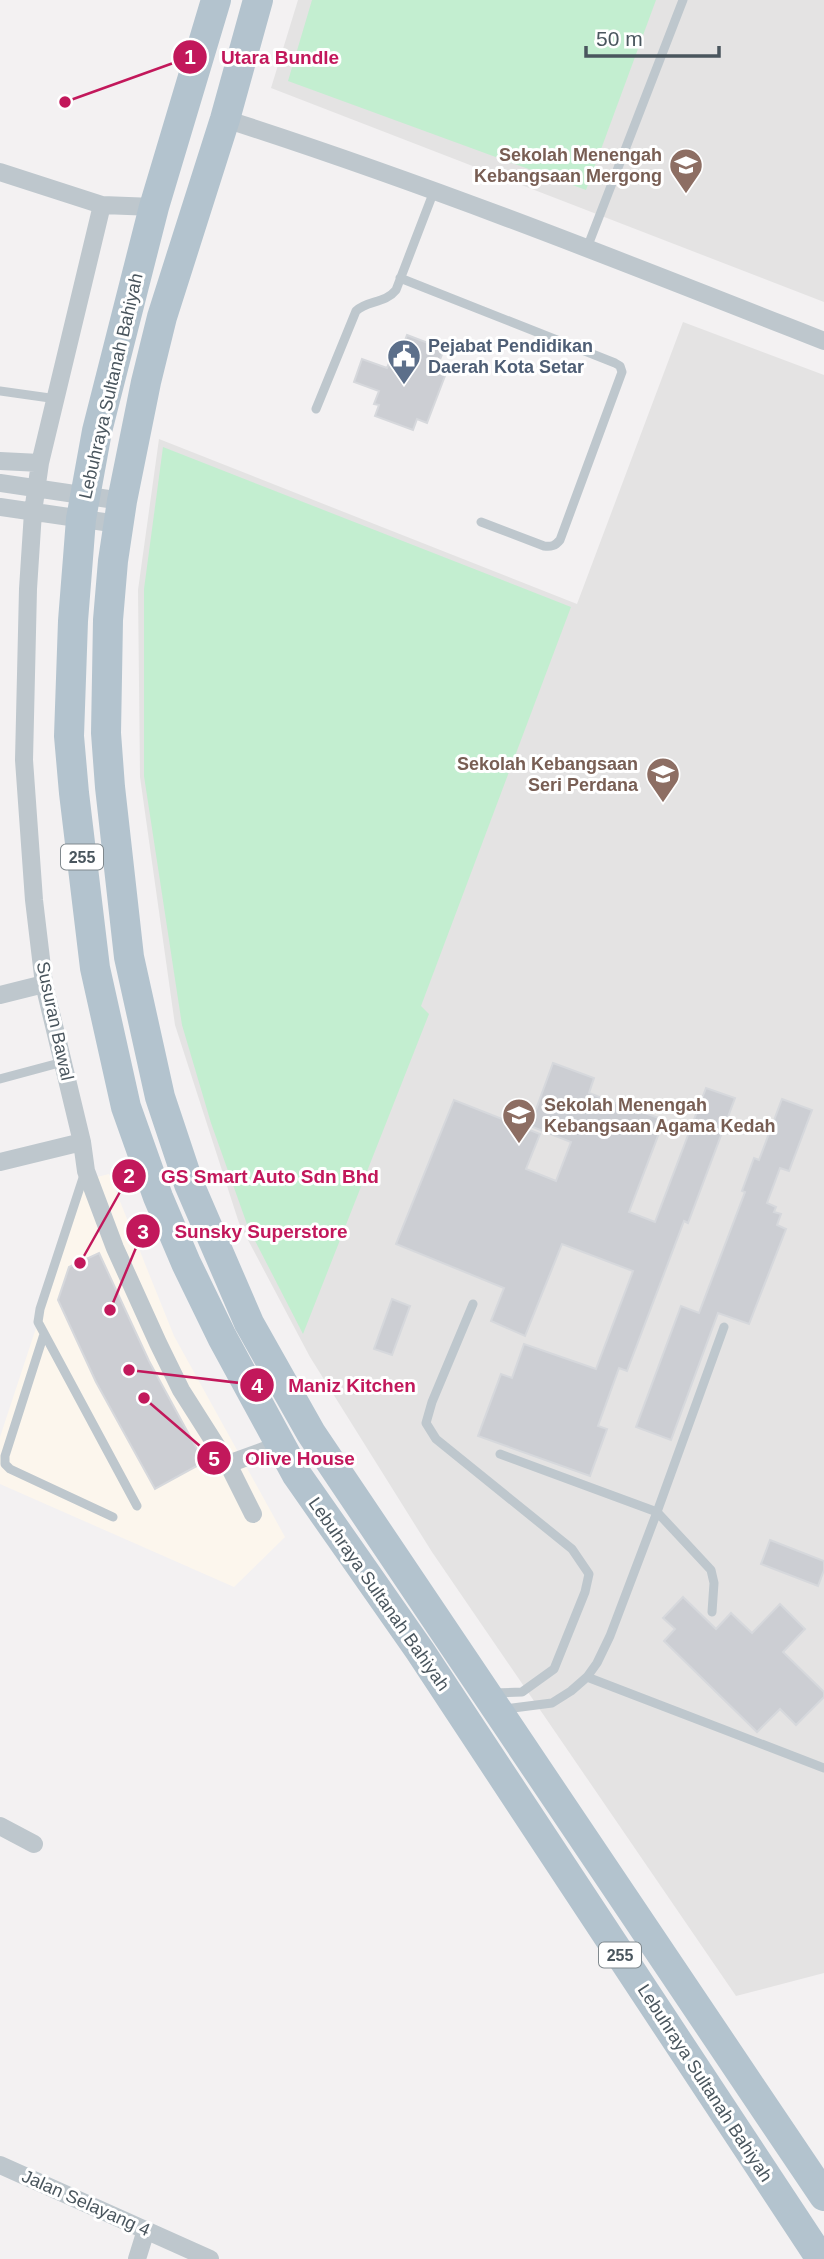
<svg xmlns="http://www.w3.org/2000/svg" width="824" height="2259" font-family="Arial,sans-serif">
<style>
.commercial{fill:#fcf6ed}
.education{fill:#e4e3e3}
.green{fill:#c3eed0}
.building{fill:#ccced3;stroke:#d6d8dc;stroke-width:2}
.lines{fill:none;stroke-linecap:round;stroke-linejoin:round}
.service{stroke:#bec7cd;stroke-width:9}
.minor{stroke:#bec7cd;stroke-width:18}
.primary{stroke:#b3c3ce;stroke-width:30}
.labels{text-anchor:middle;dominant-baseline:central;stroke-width:6;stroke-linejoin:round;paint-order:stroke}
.shield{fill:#fff;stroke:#80898e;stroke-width:2}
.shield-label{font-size:16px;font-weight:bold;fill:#4a565e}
.education-label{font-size:18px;font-weight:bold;fill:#785e54;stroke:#fff;text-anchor:end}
.service-label{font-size:18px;font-weight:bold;fill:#4e5e75;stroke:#fff;text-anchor:start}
.street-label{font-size:18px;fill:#4a565e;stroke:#fff}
.leader{fill:none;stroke:#c2185b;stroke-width:2.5}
.callout-dot{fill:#c2185b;stroke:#fff;stroke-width:2.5}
.mark-label{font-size:21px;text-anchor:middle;font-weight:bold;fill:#fff}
.callout-label{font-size:19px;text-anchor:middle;font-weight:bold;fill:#c2185b;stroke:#fff;stroke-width:6;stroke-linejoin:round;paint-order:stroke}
</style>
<rect width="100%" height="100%" fill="#f3f1f2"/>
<path class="commercial" d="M109,1174L174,1336L285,1537L234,1587L0,1484V1437L85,1180Z"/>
<path class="education" d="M298,0H824V302L271,88Z
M683,322L824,375V1973L736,1996L432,1552L310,1357L239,1223L175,1025L140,777L138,590L159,439L577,604Z"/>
<path class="green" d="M312,0H656L586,190L288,81Z
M163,447L571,607L421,1006L429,1014L303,1334L248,1227L211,1123L182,1025L144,776V589Z"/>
<path class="building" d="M407,335L444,349L438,365L448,368L427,423L417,419L413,430L375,416L379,405L374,404L379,391L354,382L362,359L387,368L395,349L401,351Z
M553,1063L594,1078L589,1093L636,1111L637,1110L664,1120L629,1212L655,1222L706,1088L735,1098L688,1223L684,1221L627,1371L619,1368L598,1426L607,1429L590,1476L478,1436L501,1374L512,1378L524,1344L596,1369L633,1271L562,1244L525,1336L491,1321L504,1288L396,1244L454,1100L540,1134L526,1169L556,1181L571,1142L530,1126Z
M782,1099L812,1110L789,1171L780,1168L767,1203L776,1207L774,1212L781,1214L777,1225L786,1229L749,1324L718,1313L671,1440L636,1427L681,1306L699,1313L745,1192L742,1191L754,1158L759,1160Z
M99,1253L149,1361L204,1462L155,1489L96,1382L58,1300L69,1267Z
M392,1299L410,1306L392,1355L374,1349Z
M770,1540L824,1561V1570L818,1586L761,1564Z
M683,1597L716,1629L731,1613L752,1633L780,1604L805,1629L783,1652L824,1692V1697L796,1725L780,1709L757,1732L664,1641L675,1629L663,1618Z"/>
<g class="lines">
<path class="service" d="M587,248L683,0
M400,278L615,363L620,366L622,372L560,540C555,546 551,547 544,546L481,522
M0,391L57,399
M316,409L356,311C367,300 385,304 396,290L434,191
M0,1079L63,1062
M85,1172L40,1309L38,1322L137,1506
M473,1304L432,1402L426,1423L436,1439L572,1549L589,1574L585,1592L554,1669L522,1692L493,1693
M44,1334L5,1456V1464L10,1469L113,1517
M500,1454L657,1512L711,1570L714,1583L712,1612
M587,1677L824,1768
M505,1709L552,1703L571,1691L587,1677L597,1663L610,1636L657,1512L724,1327"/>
<path class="minor" d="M225,119C428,184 626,263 824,341
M0,172L102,205L154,207
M102,205L40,463L33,512L28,589L24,760L34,900L44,984L82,1142L86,1171L115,1248L158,1343L181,1390L228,1464L253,1514
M0,461L40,463
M0,483L122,501
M0,507L118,524
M0,995L44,984
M0,1162L82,1142
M228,1464L280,1445
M0,1826L34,1844
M0,2165L210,2259
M137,2259L146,2230"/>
<path class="primary" d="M216,0L154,207L97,431L81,519L78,558L73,621L69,736L74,793L95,968L126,1107L158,1197L186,1263L222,1337L297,1475L420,1651L821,2259
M258,0L225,119L162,317L146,382L122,501L113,561L108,620L106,733L110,787L129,957L160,1097L189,1184L249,1323L311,1433L824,2196"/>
</g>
<defs>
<g id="school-pin" transform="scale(1.75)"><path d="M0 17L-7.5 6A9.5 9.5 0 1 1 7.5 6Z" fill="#8d6e63" stroke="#fff"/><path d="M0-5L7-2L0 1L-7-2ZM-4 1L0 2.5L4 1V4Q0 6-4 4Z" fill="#fff"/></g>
<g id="civic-pin" transform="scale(1.75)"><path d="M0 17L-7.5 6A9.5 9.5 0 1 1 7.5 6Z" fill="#5c6f8a" stroke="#fff"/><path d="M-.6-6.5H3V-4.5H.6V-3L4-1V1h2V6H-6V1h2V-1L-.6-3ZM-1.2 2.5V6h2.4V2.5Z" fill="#fff"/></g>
</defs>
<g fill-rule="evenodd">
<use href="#school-pin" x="686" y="165"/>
<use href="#civic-pin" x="404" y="356"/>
<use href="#school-pin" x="663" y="774"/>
<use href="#school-pin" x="519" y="1115"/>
</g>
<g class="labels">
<g class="shield">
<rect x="61" y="844.5" width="42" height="25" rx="5"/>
<rect x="599" y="1942.5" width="42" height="25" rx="5"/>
</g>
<g class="shield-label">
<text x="82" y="857">255</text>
<text x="620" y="1955">255</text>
</g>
<g class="education-label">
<text x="662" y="155">Sekolah Menengah<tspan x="662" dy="21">Kebangsaan Mergong</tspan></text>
<text x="638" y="764">Sekolah Kebangsaan<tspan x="638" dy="21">Seri Perdana</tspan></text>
<text x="544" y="1105" text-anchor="start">Sekolah Menengah<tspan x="544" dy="21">Kebangsaan Agama Kedah</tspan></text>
</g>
<g class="service-label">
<text x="428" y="346">Pejabat Pendidikan<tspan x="428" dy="21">Daerah Kota Setar</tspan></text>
</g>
<g class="street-label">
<text transform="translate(111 386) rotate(-77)">Lebuhraya Sultanah Bahiyah</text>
<text transform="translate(55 1021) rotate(78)">Susuran Bawal</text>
<text transform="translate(379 1594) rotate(55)">Lebuhraya Sultanah Bahiyah</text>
<text transform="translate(705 2083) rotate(57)">Lebuhraya Sultanah Bahiyah</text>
<text transform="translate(86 2203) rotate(24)">Jalan Selayang 4</text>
</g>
</g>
<path class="leader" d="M65 102L190 57M80 1263L129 1176M110 1310L143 1231M129 1370L257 1385M144 1398L214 1458"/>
<g class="callout-dot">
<circle cx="65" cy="102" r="7"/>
<circle cx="80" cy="1263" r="7"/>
<circle cx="110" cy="1310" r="7"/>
<circle cx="129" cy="1370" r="7"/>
<circle cx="144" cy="1398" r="7"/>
<circle cx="190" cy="57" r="18"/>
<circle cx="129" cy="1176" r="18"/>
<circle cx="143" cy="1231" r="18"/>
<circle cx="257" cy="1385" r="18"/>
<circle cx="214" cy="1458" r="18"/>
</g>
<g class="mark-label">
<text x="190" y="64">1</text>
<text x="129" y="1183">2</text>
<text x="143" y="1239">3</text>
<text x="257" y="1393">4</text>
<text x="214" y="1466">5</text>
</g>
<g class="callout-label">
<text x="280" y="64">Utara Bundle</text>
<text x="270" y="1183">GS Smart Auto Sdn Bhd</text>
<text x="261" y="1238">Sunsky Superstore</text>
<text x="352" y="1392">Maniz Kitchen</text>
<text x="300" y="1465">Olive House</text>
</g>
<path d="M586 46v10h133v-10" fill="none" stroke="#4a565e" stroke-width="3.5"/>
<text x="596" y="46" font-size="21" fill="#4a565e" stroke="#ffffff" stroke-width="5" paint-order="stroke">50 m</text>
</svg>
